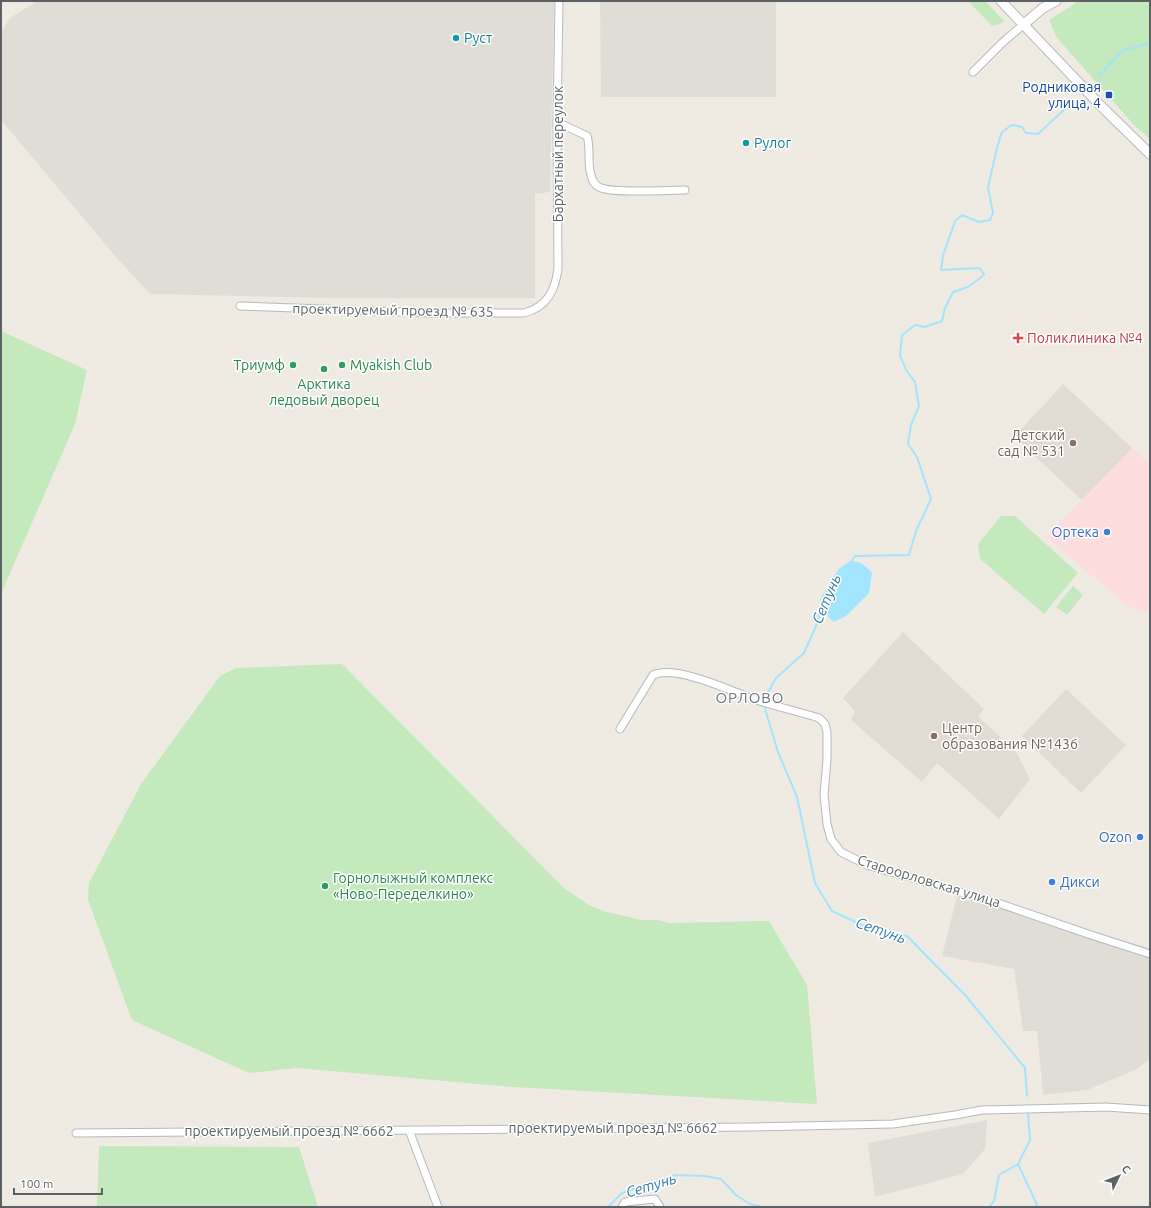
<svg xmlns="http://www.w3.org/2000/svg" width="1151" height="1208" font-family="Ubuntu,sans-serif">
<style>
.industrial{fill:#e0ddd7}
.education{fill:#e1dcd3}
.medical{fill:#fedddf}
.green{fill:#c3e9bc}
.water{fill:#a3e4ff}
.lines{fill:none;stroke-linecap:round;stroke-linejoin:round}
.stream{stroke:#a3e4ff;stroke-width:2}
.street-casing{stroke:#b5babe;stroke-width:9}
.secondary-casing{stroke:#b6bbc0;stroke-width:11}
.street{stroke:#fff;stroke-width:7}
.secondary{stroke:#fff;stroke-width:9}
.culture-dot{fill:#0f9aa8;stroke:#fff;stroke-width:1.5}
.transit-dot{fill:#1a4fb4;stroke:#fff;stroke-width:1.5}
.health-dot{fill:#e0444e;stroke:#fff;stroke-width:1.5}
.leisure-dot{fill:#2e9e5b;stroke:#fff;stroke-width:1.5}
.education-dot{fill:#8d6e63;stroke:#fff;stroke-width:1.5}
.shop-dot{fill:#3f7fe0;stroke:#fff;stroke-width:1.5}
.labels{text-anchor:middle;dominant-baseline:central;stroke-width:3;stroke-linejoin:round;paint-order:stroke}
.culture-label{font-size:14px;fill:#0d838f;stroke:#fff;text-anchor:start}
.transit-label{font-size:14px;fill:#164399;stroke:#fff;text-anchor:end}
.street-label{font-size:14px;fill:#5b6165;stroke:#fff}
.health-label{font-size:14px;fill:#be3a42;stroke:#fff;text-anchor:start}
.leisure-label{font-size:14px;fill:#27864d;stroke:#fff;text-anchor:start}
.education-label{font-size:14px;fill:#785e54;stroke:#fff;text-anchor:end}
.shop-label{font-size:14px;fill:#366cbe;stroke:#fff;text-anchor:end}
.water-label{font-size:15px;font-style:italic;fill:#317ca8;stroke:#fff}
.neighbourhood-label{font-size:15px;letter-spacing:1px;fill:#6c7377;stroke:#fff}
</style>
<rect width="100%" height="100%" fill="#efebe3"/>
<path class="industrial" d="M37,1H554L550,192L535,194V298H331L150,294L116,257L1,120V32L10,18Z
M600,1H776V97H601Z
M958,892L1150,954V1059L1135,1070L1087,1090L1043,1095L1037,1031H1023L1014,969L942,956Z
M987,1120L985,1149L963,1174L875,1197L868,1143Z"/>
<path class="education" d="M1063,384L1132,448L1083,501L1014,437Z
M903,632L984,709L978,716L1016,752L1030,779L999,819L937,763L922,782L851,720L855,711L843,698Z
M1066,689L1126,745L1081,793L1022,736Z"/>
<path class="medical" d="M1132,448L1150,464V602L1146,612L1128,606L1046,537Z"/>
<path class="green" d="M968,1H979L982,3V1H985L1004,21L1000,24L992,26Z
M1079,1H1150V139L1134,125L1057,38L1049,20Z
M1,331L87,370L75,424L1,594Z
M1001,516H1015L1078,573L1044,614L980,559L978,544Z
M1073,586L1083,595L1067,615L1056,607Z
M342,664L564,888L589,905L603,911L642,920H658L669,923L769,921L807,985L817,1104L513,1087L297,1068L249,1073L132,1020L88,900L89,883L141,784L220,676L236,668Z
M99,1146L299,1147L318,1207H97Z"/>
<path class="water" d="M850,561C861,561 866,566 872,573L869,593L846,616L834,622L821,610L820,600L829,584L839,569Z"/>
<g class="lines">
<path class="stream" d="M1099,76L1122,51L1150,43
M851,562L855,556L909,555L916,531L931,499L917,457L908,444L911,425L919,406L915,382L906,370L900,355L902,335L915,325L925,327L942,321L945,308L953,292L968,287L984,275L980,268L941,270L943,255L955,221L962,215L979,222L990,220L993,213L988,187L997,148L1002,132L1012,125L1022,127L1026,133L1038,134L1069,105
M821,609L816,626L804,653L776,678L767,694L765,709L778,752L797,797L815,883L832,911L864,926L907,936L966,996L1025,1068L1027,1096
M1018,1164L1038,1207
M608,1207L622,1193L675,1175L705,1176L721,1179L736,1195L750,1204L762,1207
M989,1207L994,1201L999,1175L1018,1164L1030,1140L1028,1114"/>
<g class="street-casing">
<path id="street" d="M973,72L1003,42L1024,24
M557,122L587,136C591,148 587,163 591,175C592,180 595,185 599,187C611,194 669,190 685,190
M240,306L429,313H524C547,307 555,291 558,269L557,122L559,1
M620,729L653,675C677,664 735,693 759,701C779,707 799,712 819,718L825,724L827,732V759L824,795L827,824L831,839L841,852L867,865L998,903L1088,934L1150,954
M409,1130L438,1207
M76,1133L752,1127L893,1124L955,1115L982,1110L1106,1107L1150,1110
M622,1207L625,1202L655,1199L660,1207"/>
</g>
<g class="secondary-casing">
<path id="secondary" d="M1001,1L1100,105L1150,154
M1024,24L1043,8L1056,1"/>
</g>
<use href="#street" class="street"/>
<use href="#secondary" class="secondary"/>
</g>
<g class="culture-dot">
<circle cx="456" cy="38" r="4"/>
<circle cx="746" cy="143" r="4"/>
</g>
<rect class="transit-dot" x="1105" y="91" width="8" height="8" rx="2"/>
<path class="health-dot" d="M1016 332h4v4h4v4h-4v4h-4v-4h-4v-4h4z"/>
<g class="leisure-dot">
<circle cx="293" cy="365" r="4"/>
<circle cx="342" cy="365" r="4"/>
<circle cx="324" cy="369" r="4"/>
<circle cx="325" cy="886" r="4"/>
</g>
<g class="education-dot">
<circle cx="1073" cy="443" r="4"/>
<circle cx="934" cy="736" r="4"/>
</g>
<g class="shop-dot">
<circle cx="1107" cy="532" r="4"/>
<circle cx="1140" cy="837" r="4"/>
<circle cx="1052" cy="882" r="4"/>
</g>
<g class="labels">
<g class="culture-label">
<text x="464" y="38">Руст</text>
<text x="754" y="143">Рулог</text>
</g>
<g class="transit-label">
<text x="1101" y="87">Родниковая<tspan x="1101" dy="16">улица, 4</tspan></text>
</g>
<g class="street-label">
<text transform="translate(558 154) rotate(-90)">Бархатный переулок</text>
<text transform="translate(393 310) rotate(1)">проектируемый проезд № 635</text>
<text transform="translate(929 881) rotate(17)">Староорловская улица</text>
<text x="613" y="1128">проектируемый проезд № 6662</text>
<text x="289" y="1131">проектируемый проезд № 6662</text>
</g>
<g class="health-label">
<text x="1027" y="338">Поликлиника №4</text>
</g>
<g class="leisure-label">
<text x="285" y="365" text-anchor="end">Триумф</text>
<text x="350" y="365">Myakish Club</text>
<text x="324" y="384" text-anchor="middle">Арктика<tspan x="324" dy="16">ледовый дворец</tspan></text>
<text x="333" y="878">Горнолыжный комплекс<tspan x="333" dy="16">«Ново-Переделкино»</tspan></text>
</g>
<g class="education-label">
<text x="1065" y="435">Детский<tspan x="1065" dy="16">сад № 531</tspan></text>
<text x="942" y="728" text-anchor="start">Центр<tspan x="942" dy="16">образования №1436</tspan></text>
</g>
<g class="shop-label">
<text x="1099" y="532">Ортека</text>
<text x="1132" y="837">Ozon</text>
<text x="1060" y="882" text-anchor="start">Дикси</text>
</g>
<g class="water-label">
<text transform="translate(826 599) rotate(-67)">Сетунь</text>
<text transform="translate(881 930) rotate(19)">Сетунь</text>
<text transform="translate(651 1185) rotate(-17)">Сетунь</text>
</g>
<g class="neighbourhood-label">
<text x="750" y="697">ОРЛОВО</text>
</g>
</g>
<rect width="1151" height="1208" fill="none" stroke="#5b6165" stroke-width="4"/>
<g transform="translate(1119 1176) rotate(47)" stroke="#ffffff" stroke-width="3" paint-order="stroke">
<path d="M0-3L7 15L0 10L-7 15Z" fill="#5b6165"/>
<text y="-6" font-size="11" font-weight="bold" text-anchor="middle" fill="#5b6165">С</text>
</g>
<path d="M14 1188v6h88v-6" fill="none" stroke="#5b6165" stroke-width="2"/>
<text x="20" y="1188" font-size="12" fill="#5b6165" stroke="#ffffff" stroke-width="3" paint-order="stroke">100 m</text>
</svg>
